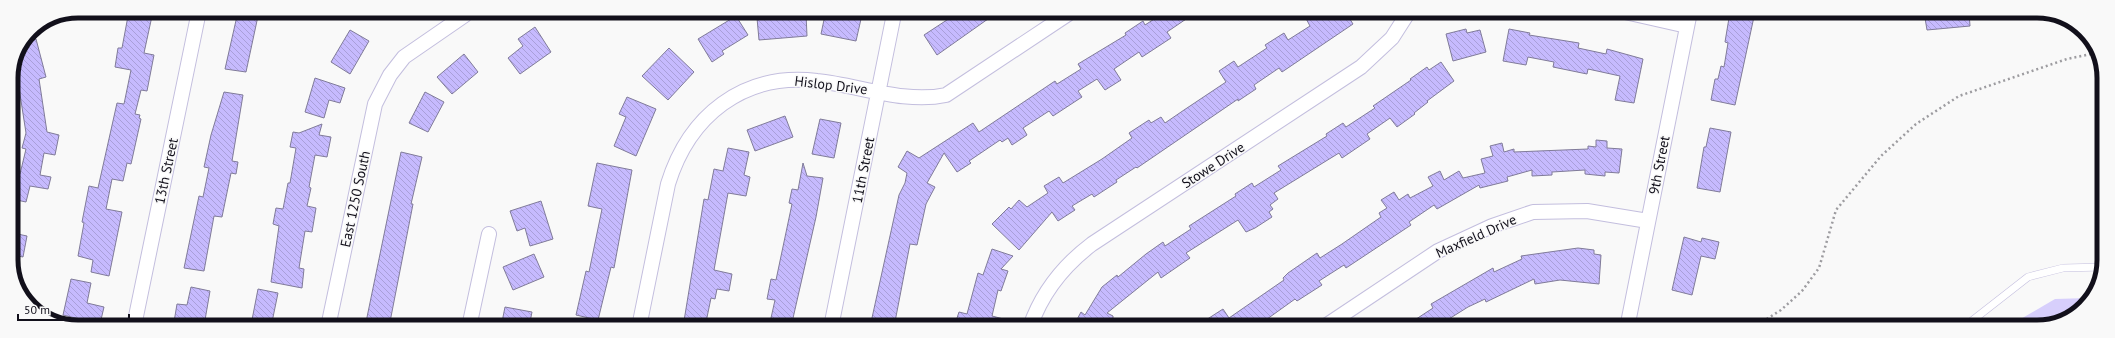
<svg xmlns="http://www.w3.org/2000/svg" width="2115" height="338" font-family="'PT Sans',sans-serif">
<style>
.green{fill:#d7cffc}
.building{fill:url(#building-back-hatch);stroke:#807b99}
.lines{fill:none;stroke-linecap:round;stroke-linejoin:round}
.lane-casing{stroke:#c3bede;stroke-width:8}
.street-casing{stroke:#c3bede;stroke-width:16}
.path{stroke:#9d9ca0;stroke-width:2.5;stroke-dasharray:2 3;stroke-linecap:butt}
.lane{stroke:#fff;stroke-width:7}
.street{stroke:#fff;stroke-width:14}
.labels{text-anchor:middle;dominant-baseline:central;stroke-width:3;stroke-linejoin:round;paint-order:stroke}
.street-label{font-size:14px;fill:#12101b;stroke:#f9f9f9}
.rim{fill:none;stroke:#12101b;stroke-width:5}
</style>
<defs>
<pattern id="building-back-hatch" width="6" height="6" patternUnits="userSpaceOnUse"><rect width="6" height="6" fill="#c6bafe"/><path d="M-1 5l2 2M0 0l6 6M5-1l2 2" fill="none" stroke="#a99fd9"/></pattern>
</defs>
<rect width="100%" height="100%" fill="#f9f9f9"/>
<path class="green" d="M2088,298L2081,310L2037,327H2007L2055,299Z"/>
<path class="building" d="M1730,12H1755L1735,105L1711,100L1715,79H1718L1721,66L1724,67L1728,43L1725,42Z
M1924,12H1969L1970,26L1927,30Z
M1195,13L1167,32L1171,38L1142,57L1139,52L1114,69L1121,80L1105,90L1097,79L1078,91L1082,97L1053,116L1049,111L1023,128L1027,135L1012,145L1008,138L1002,142L1000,140L969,161L971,163L957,172L944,153L927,183L935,187L926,204L917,245L910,244L894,327H870L899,195L905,183L907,173L898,167L907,151L919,158L973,123L979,132L1055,81L1057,84L1081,69L1078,64L1126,35L1125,33L1143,21L1145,25L1162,14Z
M1303,13H1346L1353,24L1282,72L1279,68L1254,85L1256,89L1238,101V99L1137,168L1136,167L1116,180L1117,182L1094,197L1092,194L1072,206L1075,210L1058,221L1052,212L1019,250L992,224L1009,207L1011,209L1019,200L1027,207L1048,193L1044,186L1059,177L1063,183L1102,159L1132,138L1129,133L1149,120L1151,123L1161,117L1165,123L1184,110L1226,82L1219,71L1234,61L1238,67L1267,48L1265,45L1284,33L1288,40L1310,26Z
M806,14L807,36L759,40L757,18Z
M831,14L861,19L856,41L821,34L825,15L830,16Z
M956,14H995L937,55L924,35Z
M128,16H152L144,53L154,55L147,91L141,90L135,114L140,115L139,118L141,119L131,164L127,163L123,181L112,179L106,209L122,212L109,276L91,272L93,260L78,256L84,223L82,222L89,186L98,188L117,103L124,104L131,70L115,67L118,48H122Z
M237,16H258L246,72L225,69Z
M736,16L748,35L722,51L724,54L712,62L698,39Z
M535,27L551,52L520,74L508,58L523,46L518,39Z
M1466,29L1467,33L1480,30L1486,52L1453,61L1446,34Z
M1509,29L1530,33L1529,35L1579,43L1578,48L1606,54L1607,49L1643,59L1634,103L1615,100L1620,76L1588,69L1587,74L1553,67L1554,62L1528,57L1526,65L1503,61Z
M350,30L369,41L350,74L331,62Z
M36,39L46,77L39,79L47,132L59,135L55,155L44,153L40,175L51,177L48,189L30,186L26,202L12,199V173L20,174L26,149L22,148L26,133L17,75L12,76L16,52L24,42Z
M669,48L694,72L668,100L642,76Z
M464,54L478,72L452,94L437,77Z
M1441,62L1454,81L1427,101L1428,102L1414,113L1415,114L1397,127L1390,118L1367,134L1370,139L1342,158L1339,153L1274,193L1278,199L1270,205L1273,209L1269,212L1272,217L1255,228L1246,232L1238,220L1186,253L1190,258L1161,278L1158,272L1107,313L1113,316V318L1107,327H1073L1081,312L1085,315L1102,287L1117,275L1118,277L1146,254L1163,242L1165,246L1191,229L1189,226L1236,196L1235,194L1252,183L1254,187L1281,170L1278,166L1327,136L1326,134L1343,123L1346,127L1375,108L1373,106L1411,80L1410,79L1427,67L1429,70Z
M315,78L345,88L340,103L329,100L324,118L305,112Z
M224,92L243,95L232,161L238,162L236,174L231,173L222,217L214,216L204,271L184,268L199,196L203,197L209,168L204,167L211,135Z
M425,92L444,102L428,132L409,123Z
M627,97L656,109L636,156L614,146L626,117L619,114Z
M785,116L793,137L755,151L747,130Z
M820,119L841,123L834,158L812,154Z
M322,124L319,135L331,137L327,157L315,155L309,187L311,188L307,206L316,208L312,232L305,231L299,268L304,269L302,288L271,282L279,226L273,224L276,208L283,209L288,183H290L296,148L290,147L293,132L299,133Z
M1710,128L1731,132L1720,192L1697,188L1704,147H1706Z
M1596,140L1607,141V148L1622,149L1619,173L1605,172V176L1585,174V170L1552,172V175L1532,176V170L1507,177L1508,181L1480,188L1479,185L1437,209L1434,205L1409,222L1411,225L1346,268L1344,265L1319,281L1322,285L1297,301L1295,299L1256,327H1195L1223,309L1229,318L1284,280L1283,278L1288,273L1317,253L1320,258L1342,244L1381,217L1379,213L1387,208L1381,200L1394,192L1399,200L1408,194L1410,198L1433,186L1428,177L1440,171L1444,180L1459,171L1463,178L1485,173L1481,159L1493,156L1490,146L1502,143L1504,152L1514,149V152L1588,149V146L1596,147Z
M728,148L749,152L744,175L750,177L746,196L728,193L714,270L732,274L729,291L717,289L715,299L711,298L705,327H683L704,199L708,200L714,169L723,171Z
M401,152L422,157L411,204H413L389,327H365Z
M597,163L632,170L614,268L611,267L598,320L576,315L586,271L589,272L602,209L588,206Z
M803,163L807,176L823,178L816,217L791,327H769L775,300L767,299L771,279L776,280L792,204L789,203L792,189L798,190Z
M541,201L553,239L530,246L525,228L517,231L510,211Z
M13,233L27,236L23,257L13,255Z
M1684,237L1701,242L1702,238L1719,242L1715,259L1701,256L1692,295L1672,290Z
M1578,248L1594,250V254L1601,255L1599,284L1560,280L1535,284L1534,279L1486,302L1485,299L1468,307L1436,327H1404L1433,308L1431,304L1493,268L1494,272L1522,259L1521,256Z
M992,249L1013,256L1001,269L1008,271L1001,291L998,290L992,316L1015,322V327H964L955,324L959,312L967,314L978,273L983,275Z
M534,254L544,277L513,290L503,267Z
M71,279L91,283L87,303L104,307L100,324L63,315Z
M191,287L210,291L204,326L174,322L177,304L187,305Z
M258,289L278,293L271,327L251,325Z
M505,307L532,312L529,327H501Z"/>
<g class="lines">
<g class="lane-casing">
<path id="lane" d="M1964,327L2028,277L2063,268L2103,267"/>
</g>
<g class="street-casing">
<path id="street" d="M1625,12L1687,26
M1629,318L1690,12
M134,326L198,16
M328,327L375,104L390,75L404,57L465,15
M469,327L489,234
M639,327L668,184C689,116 743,72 817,81C858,85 904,104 946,95L1068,14
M831,327L894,14
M1030,327C1042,292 1063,266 1092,244L1361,67L1392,38L1408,13
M1324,327L1438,251L1492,226L1533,212L1587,211L1648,221"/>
</g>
<path class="path" d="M1754,327L1781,310L1802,291L1819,268L1836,210L1881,156L1916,124L1959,96L2067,59L2096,53"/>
<use href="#lane" class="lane"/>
<use href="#street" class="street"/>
</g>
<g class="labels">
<g class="street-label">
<text transform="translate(831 85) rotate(7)">Hislop Drive</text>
<text transform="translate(1213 165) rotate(-33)">Stowe Drive</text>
<text transform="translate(1659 165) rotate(-79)">9th Street</text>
<text transform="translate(863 170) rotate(-79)">11th Street</text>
<text transform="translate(166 171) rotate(-78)">13th Street</text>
<text transform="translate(355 199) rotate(-78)">East 1250 South</text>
<text transform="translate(1476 236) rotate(-24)">Maxfield Drive</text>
</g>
</g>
<path d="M0 0H2115V338H0ZM78 18H2037A60 60 0 0 1 2097 78V260A60 60 0 0 1 2037 320H78A60 60 0 0 1 18 260V78A60 60 0 0 1 78 18Z" fill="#f9f9f9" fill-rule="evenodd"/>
<path class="rim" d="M78 18H2037A60 60 0 0 1 2097 78V260A60 60 0 0 1 2037 320H78A60 60 0 0 1 18 260V78A60 60 0 0 1 78 18Z"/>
<path d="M18 314v6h111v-6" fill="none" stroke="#12101b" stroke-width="2"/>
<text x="24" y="314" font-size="12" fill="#12101b" stroke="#f9f9f9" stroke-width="3" paint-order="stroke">50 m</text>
</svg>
